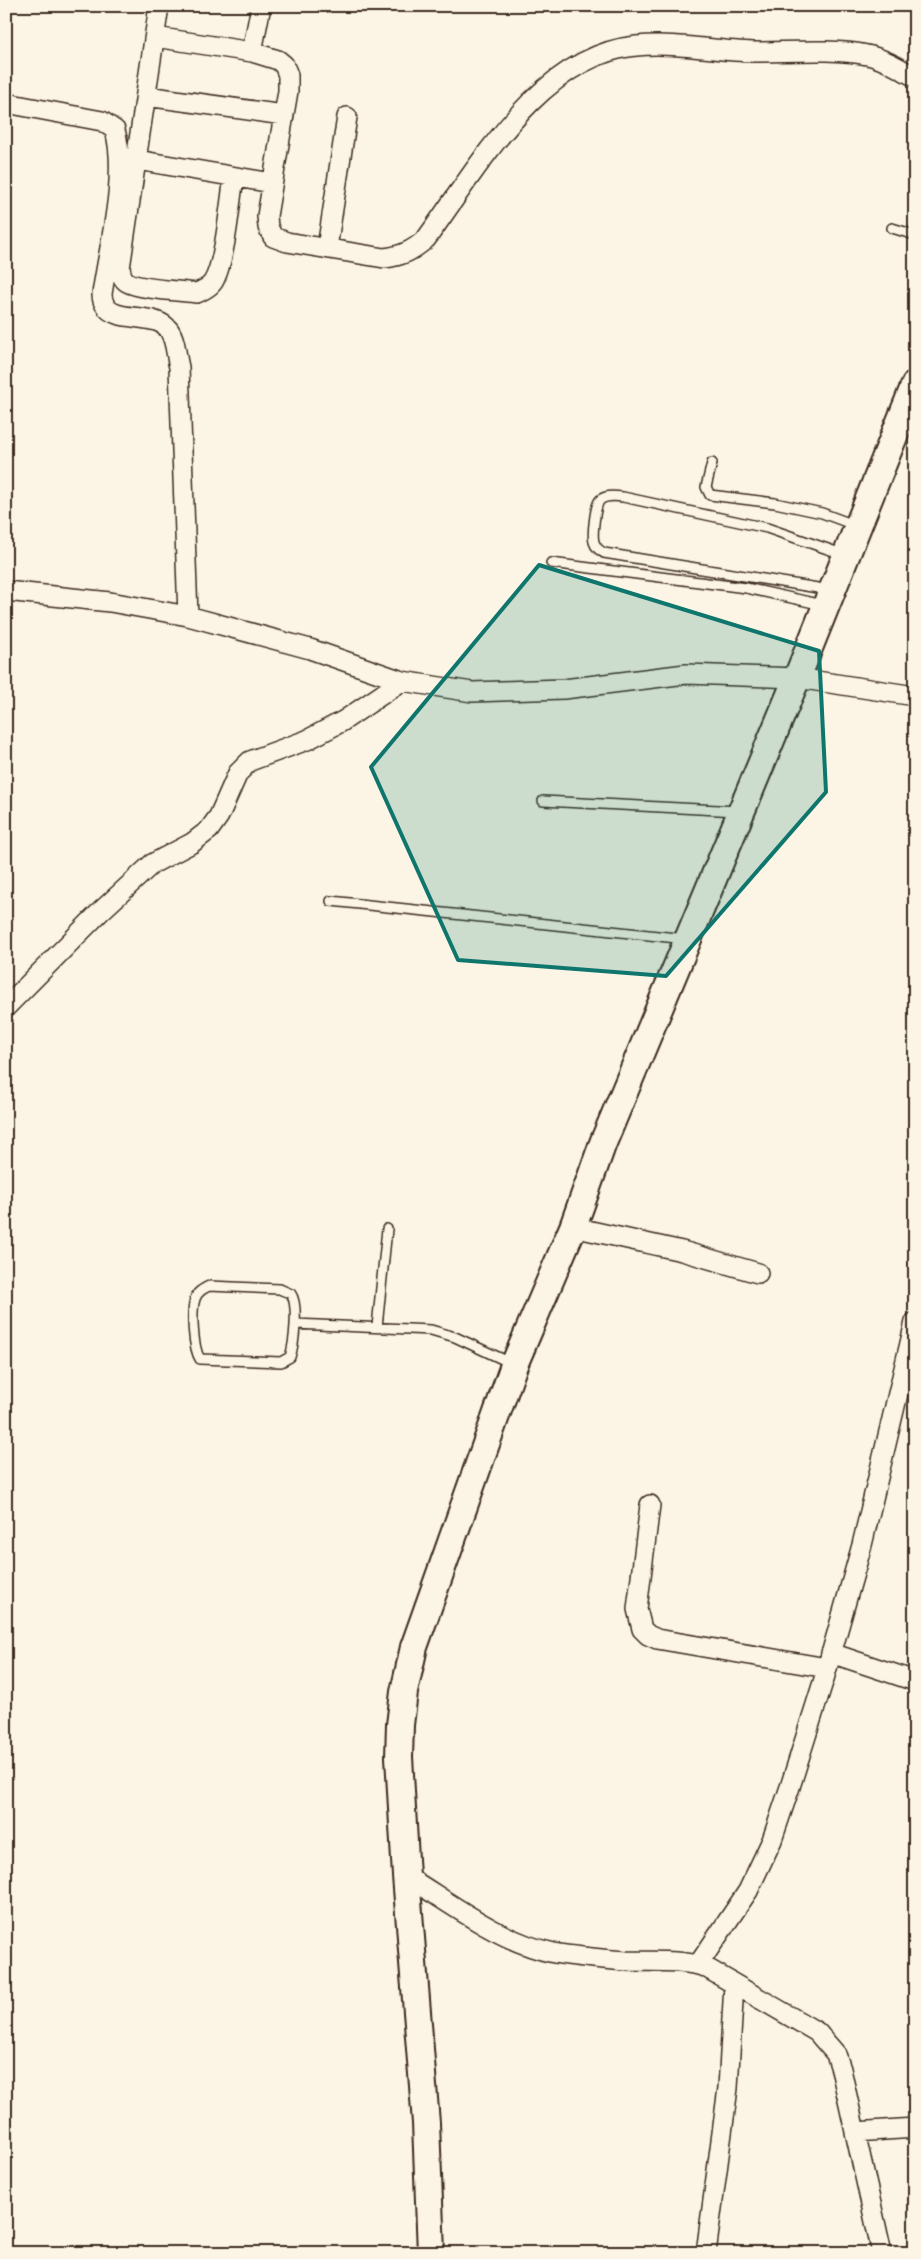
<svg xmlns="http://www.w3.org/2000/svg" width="921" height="2259" font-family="Delius,sans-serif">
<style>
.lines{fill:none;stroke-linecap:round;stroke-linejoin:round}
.service-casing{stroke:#3b2a1e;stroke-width:12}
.minor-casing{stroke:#3b2a1e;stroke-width:22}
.secondary-casing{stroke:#3b2a1e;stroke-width:30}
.service{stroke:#fcf5e5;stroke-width:9}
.minor{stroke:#fcf5e5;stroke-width:19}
.secondary{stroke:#fcf5e5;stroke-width:26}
.marked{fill:#0f766e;fill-opacity:0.2;stroke:#0f766e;stroke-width:4;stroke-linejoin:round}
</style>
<rect width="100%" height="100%" fill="#fcf5e5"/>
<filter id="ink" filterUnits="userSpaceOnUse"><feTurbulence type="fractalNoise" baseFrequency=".02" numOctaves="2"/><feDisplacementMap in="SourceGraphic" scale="10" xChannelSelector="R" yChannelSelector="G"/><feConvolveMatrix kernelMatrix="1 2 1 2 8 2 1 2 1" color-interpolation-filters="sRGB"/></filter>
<g filter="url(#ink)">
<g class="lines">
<g class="service-casing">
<path id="service" d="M892,228L915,235
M712,463L706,487L710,495L775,503L822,513L857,526
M551,563L746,588L823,605
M830,590L604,553C599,550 596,548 594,542C592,535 595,505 600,500C606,495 615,496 623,497L767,528L845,555
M543,801L738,811
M331,901L686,939
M209,1286L280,1289C283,1291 288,1292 291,1294C299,1305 294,1345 290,1357L281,1362L200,1359C193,1348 191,1312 195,1299C197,1292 203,1289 209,1286Z
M295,1324L431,1330L455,1337L513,1364
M377,1327L387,1229"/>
</g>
<g class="minor-casing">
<path id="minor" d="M159,6L120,268C121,273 122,279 127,282C138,289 181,291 197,293C203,290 209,288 213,282C225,263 230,202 234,177
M155,37L252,52L278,60L284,65L288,75V91L267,216L268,227L273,237L287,242L384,258C402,256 412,251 426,239C478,168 540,55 636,46C676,42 714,51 753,52C788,52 834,48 867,55C883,58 901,69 915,77
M252,52L261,6
M146,96L284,115
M6,103L102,121L115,130C128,176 109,246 102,294C102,298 103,302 105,305C115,324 156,311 169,330C176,340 176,356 179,367L188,616
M137,160L272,183
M327,248L347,117
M6,591L110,602L188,616L310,649L402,681L472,692L564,689L686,674L797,678L915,696
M6,1007L100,912L152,864L192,843L209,830L219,816L238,773L250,761L307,740L343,721L402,681
M573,1227L682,1251L758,1273
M650,1505L637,1609L642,1629L648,1635L657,1639L827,1668
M831,1653L915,1681
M406,1876C452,1904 500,1942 554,1953C577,1957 602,1959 626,1961C652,1962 679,1959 705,1967L817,2032L836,2054L841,2069L882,2253
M698,1965L748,1891L772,1840L790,1787L824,1679L862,1545L915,1322
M855,2132L915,2128
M706,2253L728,2088L734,1984"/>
</g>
<g class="secondary-casing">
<path id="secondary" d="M431,2253L426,2123L406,1876L399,1757L400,1725L404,1692L414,1647L514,1365L573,1227L603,1143L797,678L915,384"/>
</g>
<use href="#service" class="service"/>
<use href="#minor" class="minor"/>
<use href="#secondary" class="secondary"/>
</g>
</g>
<path class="marked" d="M539,565L819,651L826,792L666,976L458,960L371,767Z"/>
<rect width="921" height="2259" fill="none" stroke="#fcf5e5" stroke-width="25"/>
<rect x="12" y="12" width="896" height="2234" fill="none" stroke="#3b2a1e" stroke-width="2" filter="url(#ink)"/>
</svg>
